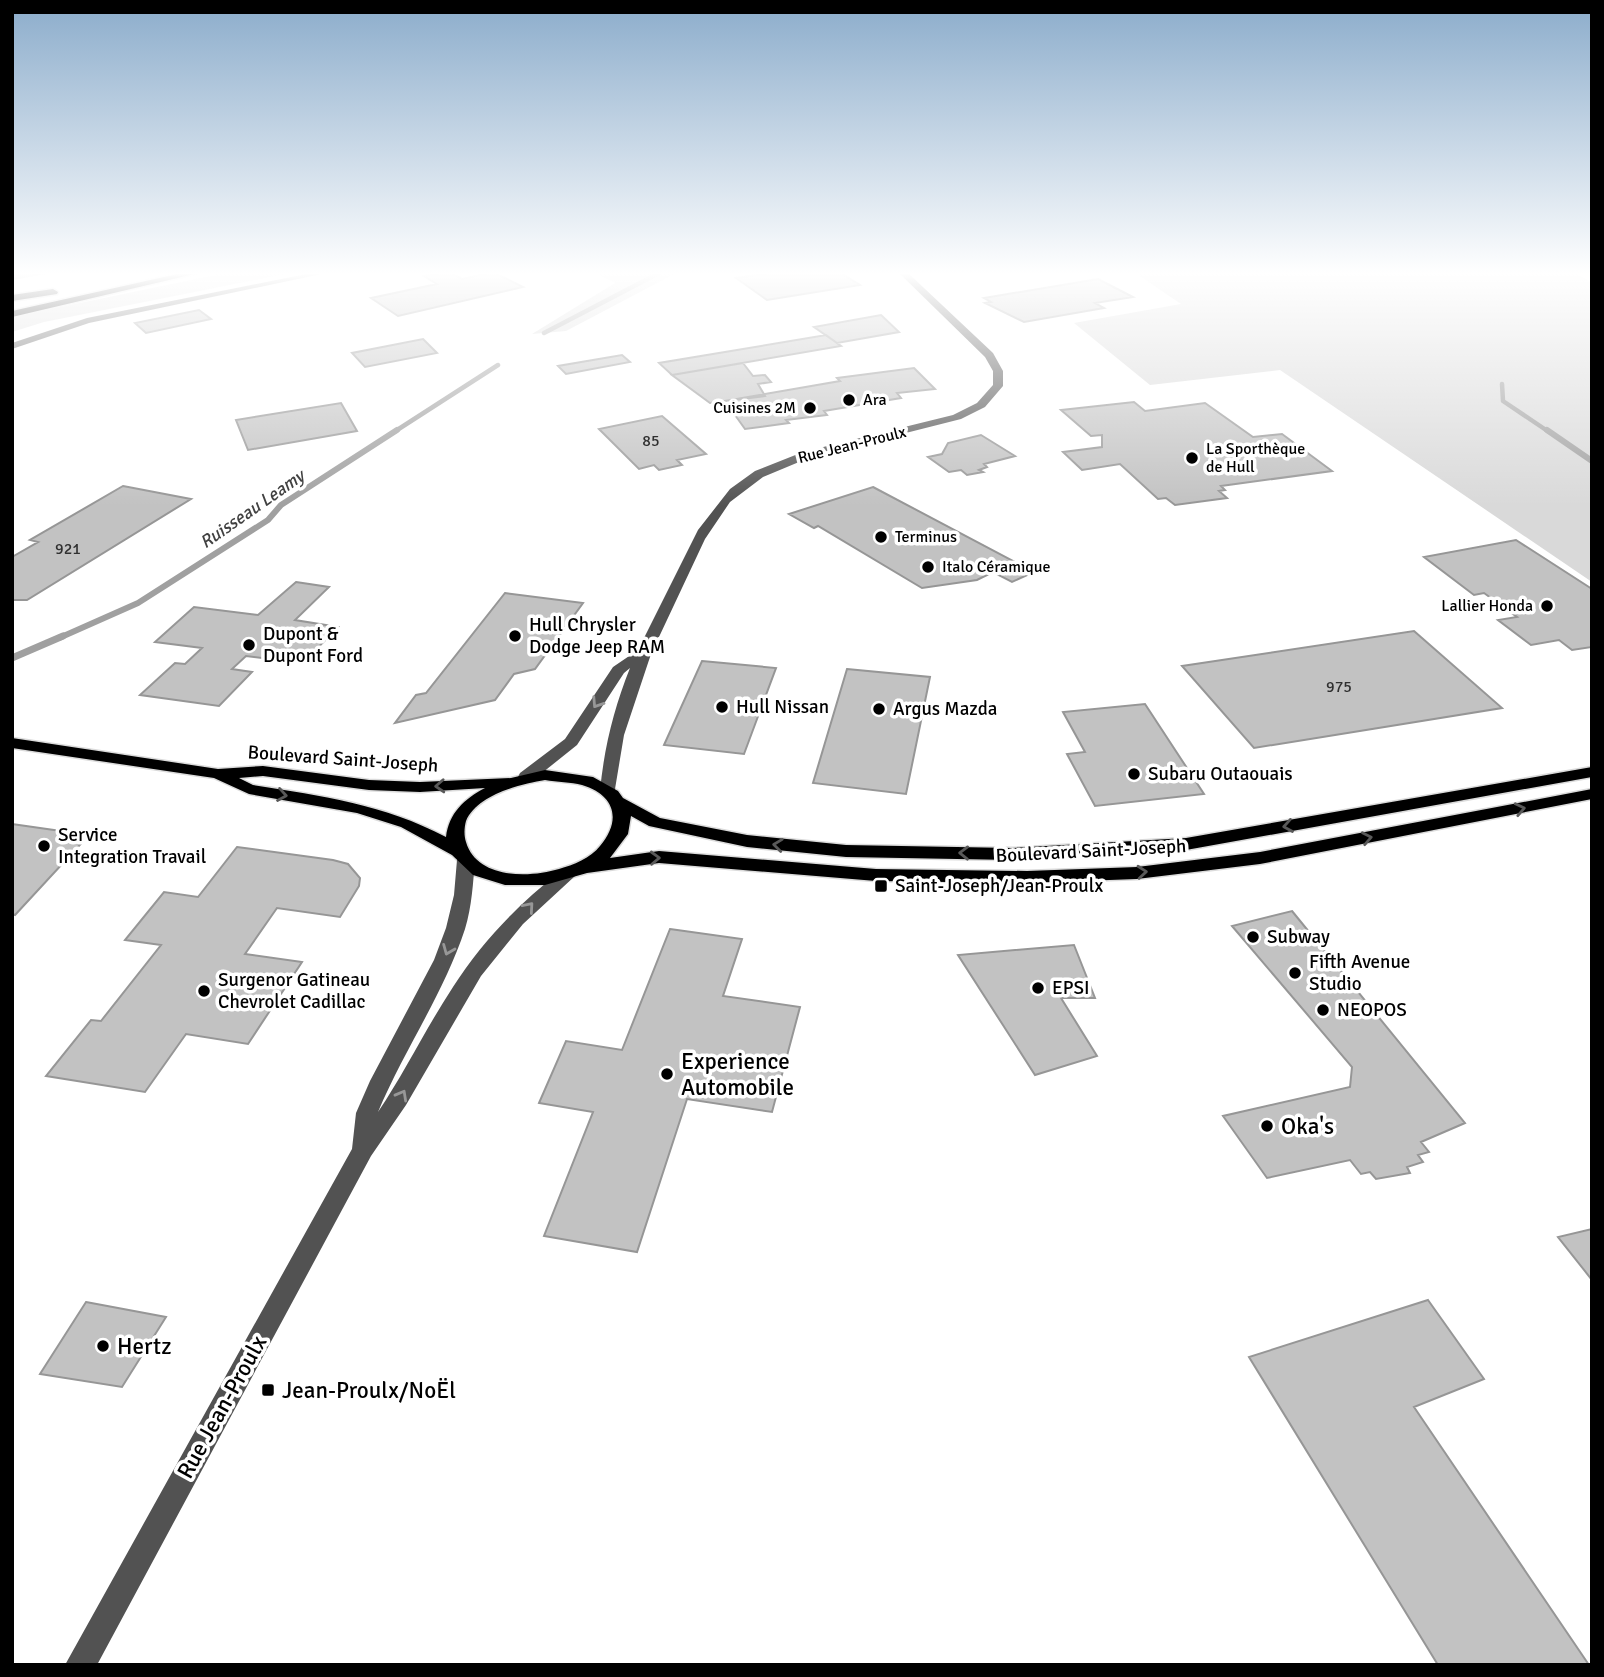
<svg xmlns="http://www.w3.org/2000/svg" width="1604" height="1677" font-family="Signika,sans-serif">
<style>
.green{fill:#d9d9d9}
.lines{fill:none;stroke-linecap:round;stroke-linejoin:round}
.stream-far2{stroke:#a0a0a0;stroke-width:4.5}
.stream-far1{stroke:#a0a0a0;stroke-width:6}
.stream{stroke:#a0a0a0;stroke-width:7}
.building{fill:#c2c2c2;stroke:#969696;stroke-width:2}
.major-casing{stroke:#dbdbdb;stroke-width:3}
.highway-casing{stroke:#dbdbdb;stroke-width:3}
.minor{fill:#525252;fill-rule:evenodd}
.major{fill:#000;fill-rule:evenodd}
.highway{fill:#000;fill-rule:evenodd}
.oneway{stroke:#979797}
.oneway2{stroke:#595959}
.poi-dot{fill:#000;stroke:#fff;stroke-width:2.5}
.labels{text-anchor:middle;dominant-baseline:central;stroke-width:7;stroke-linejoin:round;paint-order:stroke}
.far-poi-label{font-size:16px;fill:#000;stroke:#fff;text-anchor:start}
.number-label{font-size:16px;fill:#303030}
.far-street-label{font-size:16px;fill:#000;stroke:#fff}
.far-water-label{font-size:18px;font-style:italic;fill:#414141;stroke:#fff}
.poi-label{font-size:19px;fill:#000;stroke:#fff;text-anchor:start}
.street-label{font-size:19px;fill:#000;stroke:#fff}
.near-poi-label{font-size:23px;fill:#000;stroke:#fff;text-anchor:start}
.near-street-label{font-size:23px;fill:#000;stroke:#fff}
</style>
<rect width="100%" height="100%" fill="#fff"/>
<path class="green" d="M230,272H295L44,322L12,332V317Z
M609,272H678L566,331L532,334L615,283L597,274Z
M1134,272H1572L1592,282V582L1280,370L1150,385L1074,323L1181,304Z"/>
<g class="lines">
<path class="stream-far2" d="M544,333L661,272
M1502,384L1503,401L1549,432
M394,432L498,365"/>
<path class="stream-far1" d="M1547,430L1592,461
M59,638L138,603L268,520L281,505L397,430"/>
<path class="stream" d="M12,658L63,636"/>
</g>
<path class="building" d="M12,272H51L12,279Z
M449,272L462,279L493,272L523,287L398,316L371,298L437,284L424,276Z
M777,272H839L860,285L767,300L736,278Z
M1098,279L1133,297L1095,303L1104,308L1024,322L985,303L991,302L984,298Z
M199,310L211,319L146,333L135,323Z
M881,315L899,332L837,343L814,327Z
M826,335L841,346L672,375L659,363Z
M423,339L437,353L365,367L352,353Z
M622,355L630,362L566,374L558,366Z
M743,363L753,376L765,375L771,382L758,384L765,396L710,403L672,375Z
M914,368L935,389L897,393L901,398L824,411L827,415L786,420L789,423L745,429L725,401L840,381L837,378Z
M1134,402L1145,411L1205,403L1253,437L1282,434L1332,471L1221,486L1225,490L1219,491L1227,498L1175,505L1166,498L1158,499L1120,464L1082,470L1063,452L1102,447V435L1091,436L1061,410Z
M341,403L357,431L248,450L236,420Z
M662,416L706,454L677,460L682,465L659,470L654,465L639,469L599,429Z
M981,435L1015,456L984,464L987,467L979,470L983,472L967,475L961,470L949,472L928,457L942,454L948,443Z
M123,486L191,499L27,600H12V557L38,542L30,540Z
M873,487L1034,572L1012,582L993,572L977,580L922,588L818,526L814,528L789,514Z
M1516,540L1592,589V647L1572,650L1559,640L1531,645L1498,620L1517,617L1484,593L1474,595L1424,557Z
M296,582L329,587L295,620L338,627L303,663L246,656L232,669L252,672L219,706L140,695L175,663L185,664L202,648L155,642L194,607L258,615Z
M505,593L583,603L535,669L514,674L495,700L395,723L416,695L426,693Z
M1414,631L1502,708L1254,748L1182,666Z
M702,661L776,668L744,754L664,745Z
M847,669L930,677L906,794L813,783Z
M1145,704L1204,794L1095,806L1067,754L1085,752L1063,712Z
M12,824L89,835L15,915L12,914Z
M237,847L333,860L348,864L360,878L359,886L340,917L277,908L245,954L302,962L248,1044L186,1034L145,1092L46,1076L91,1020L101,1021L161,945L125,940L164,892L198,897Z
M1292,911L1465,1123L1421,1142L1429,1152L1418,1155L1423,1162L1407,1167L1410,1173L1376,1179L1370,1172L1361,1174L1350,1160L1267,1178L1223,1116L1350,1087L1352,1067L1232,926Z
M670,929L742,939L723,996L800,1007L772,1112L687,1099L637,1252L544,1236L593,1112L539,1103L566,1041L622,1050Z
M1074,945L1095,998H1061L1097,1056L1035,1075L958,955Z
M1592,1229V1280L1558,1237Z
M1428,1300L1484,1379L1414,1407L1589,1665H1438L1249,1357Z
M86,1302L166,1317L122,1387L40,1374Z"/>
<g class="lines">
<g class="major-casing">
<path id="major" d="M12,738L218,769L263,766L369,780L420,782L511,778L545,770L593,777L618,791L623,798L660,818L747,835L846,845L1012,848L1186,838L1592,767V777L1186,850L1012,860L846,857L747,847L649,826L631,816L628,834L610,858L659,851L876,869L1027,871L1137,867L1260,852L1592,789V799L1260,864L1137,879L1027,883L876,881L659,863L587,873L545,885H505L473,875L452,855L401,827L357,813L249,794L214,778L12,748ZM263,776L369,790L420,792L485,788C464,799 449,813 446,837C384,804 322,796 253,785L239,778ZM545,780C557,782 571,782 582,785C615,795 622,820 600,846C591,858 573,865 559,869C529,878 477,879 466,842C464,836 464,828 466,821C477,795 520,784 545,780Z"/>
</g>
<g class="highway-casing">
<path id="highway" d="M186,272H203L12,317V311Z
M53,289L58,292L57,294L12,301V295Z"/>
</g>
<path class="minor" d="M316,272H331L89,323L12,349V343L87,318Z
M898,272H907L993,353L1003,371V386L985,407L961,419L811,457L763,477L730,502L705,539L651,654L624,735L614,795L608,796L600,791C604,748 614,708 630,668L624,673L577,745L532,781H520L518,777L520,773L565,739L613,667L638,650L698,530L730,489L755,471L803,452L953,415L977,403L993,385V371L985,357Z
M466,854L475,860C473,883 472,906 465,929C444,993 404,1050 378,1112C405,1072 426,1028 453,987C482,942 518,904 560,872L566,870L575,876L523,924L481,976L406,1105L371,1156L97,1665H65L352,1149L356,1113L370,1081L434,960L446,928L454,895L457,860Z"/>
<use href="#major" class="major"/>
<use href="#highway" class="highway"/>
</g>
<defs><path id="oneway-chevron" d="M-2-3.5L2.5 0L-2 3.5" fill="none" stroke-width="1.6" stroke-linecap="round" stroke-linejoin="round" transform="scale(1.75)"/></defs>
<g class="oneway">
<use href="#oneway-chevron" transform="translate(597 703) rotate(123)"/>
<use href="#oneway-chevron" transform="translate(529 907) rotate(-49)"/>
<use href="#oneway-chevron" transform="translate(448 950) rotate(112)"/>
<use href="#oneway-chevron" transform="translate(402 1095) rotate(-61)"/>
</g>
<g class="oneway2">
<use href="#oneway-chevron" transform="translate(440 786) rotate(177)"/>
<use href="#oneway-chevron" transform="translate(282 795) rotate(10)"/>
<use href="#oneway-chevron" transform="translate(1520 809) rotate(-12)"/>
<use href="#oneway-chevron" transform="translate(1288 826) rotate(170)"/>
<use href="#oneway-chevron" transform="translate(1367 838) rotate(-11)"/>
<use href="#oneway-chevron" transform="translate(778 845) rotate(-173)"/>
<use href="#oneway-chevron" transform="translate(964 853) rotate(-179)"/>
<use href="#oneway-chevron" transform="translate(655 858) rotate(-2)"/>
<use href="#oneway-chevron" transform="translate(1142 872) rotate(-5)"/>
</g>
<linearGradient id="sky" x2="0" y2="1"><stop stop-color="#8baccb"/><stop offset="0.54" stop-color="#fff"/><stop offset="1" stop-color="#fff" stop-opacity="0"/></linearGradient>
<rect width="1604" height="506" fill="url(#sky)"/>
<g class="poi-dot">
<circle cx="849" cy="400" r="7"/>
<circle cx="810" cy="408" r="7"/>
<circle cx="1192" cy="458" r="7"/>
<circle cx="881" cy="537" r="7"/>
<circle cx="928" cy="567" r="7"/>
<circle cx="1547" cy="606" r="7"/>
<circle cx="515" cy="636" r="7"/>
<circle cx="249" cy="645" r="7"/>
<circle cx="722" cy="707" r="7"/>
<circle cx="879" cy="709" r="7"/>
<circle cx="1134" cy="774" r="7"/>
<circle cx="44" cy="846" r="7"/>
<rect x="874" y="879" width="14" height="14" rx="3.5"/>
<circle cx="1253" cy="937" r="7"/>
<circle cx="1295" cy="973" r="7"/>
<circle cx="1038" cy="988" r="7"/>
<circle cx="204" cy="991" r="7"/>
<circle cx="1323" cy="1010" r="7"/>
<circle cx="667" cy="1074" r="7"/>
<circle cx="1267" cy="1126" r="7"/>
<circle cx="103" cy="1346" r="7"/>
<rect x="261" y="1383" width="14" height="14" rx="3.5"/>
</g>
<g class="labels">
<g class="far-poi-label">
<text x="863" y="400">Ara</text>
<text x="796" y="408" text-anchor="end">Cuisines 2M</text>
<text x="1206" y="449">La Sporthèque<tspan x="1206" dy="18">de Hull</tspan></text>
<text x="895" y="537">Terminus</text>
<text x="942" y="567">Italo Céramique</text>
<text x="1533" y="606" text-anchor="end">Lallier Honda</text>
</g>
<g class="number-label">
<text x="651" y="441">85</text>
<text x="68" y="549">921</text>
<text x="1339" y="687">975</text>
</g>
<g class="far-street-label">
<text transform="translate(852 445) rotate(-14)">Rue Jean-Proulx</text>
</g>
<g class="far-water-label">
<text transform="translate(252 509) rotate(-35)">Ruisseau Leamy</text>
</g>
<g class="poi-label">
<text x="529" y="625">Hull Chrysler<tspan x="529" dy="22">Dodge Jeep RAM</tspan></text>
<text x="263" y="634">Dupont &amp;<tspan x="263" dy="22">Dupont Ford</tspan></text>
<text x="736" y="707">Hull Nissan</text>
<text x="893" y="709">Argus Mazda</text>
<text x="1148" y="774">Subaru Outaouais</text>
<text x="58" y="835">Service<tspan x="58" dy="22">Integration Travail</tspan></text>
<text x="895" y="886">Saint-Joseph/Jean-Proulx</text>
<text x="1267" y="937">Subway</text>
<text x="1309" y="962">Fifth Avenue<tspan x="1309" dy="22">Studio</tspan></text>
<text x="218" y="980">Surgenor Gatineau<tspan x="218" dy="22">Chevrolet Cadillac</tspan></text>
<text x="1052" y="988">EPSI</text>
<text x="1337" y="1010">NEOPOS</text>
</g>
<g class="street-label">
<text transform="translate(343 759) rotate(4)">Boulevard Saint-Joseph</text>
<text transform="translate(1091 851) rotate(-3)">Boulevard Saint-Joseph</text>
</g>
<g class="near-poi-label">
<text x="681" y="1061">Experience<tspan x="681" dy="26">Automobile</tspan></text>
<text x="1281" y="1126">Oka's</text>
<text x="117" y="1346">Hertz</text>
<text x="282" y="1390">Jean-Proulx/NoËl</text>
</g>
<g class="near-street-label">
<text transform="translate(222 1407) rotate(-61)">Rue Jean-Proulx</text>
</g>
</g>
<rect width="1604" height="1677" fill="none" stroke="#000000" stroke-width="28"/>
</svg>
